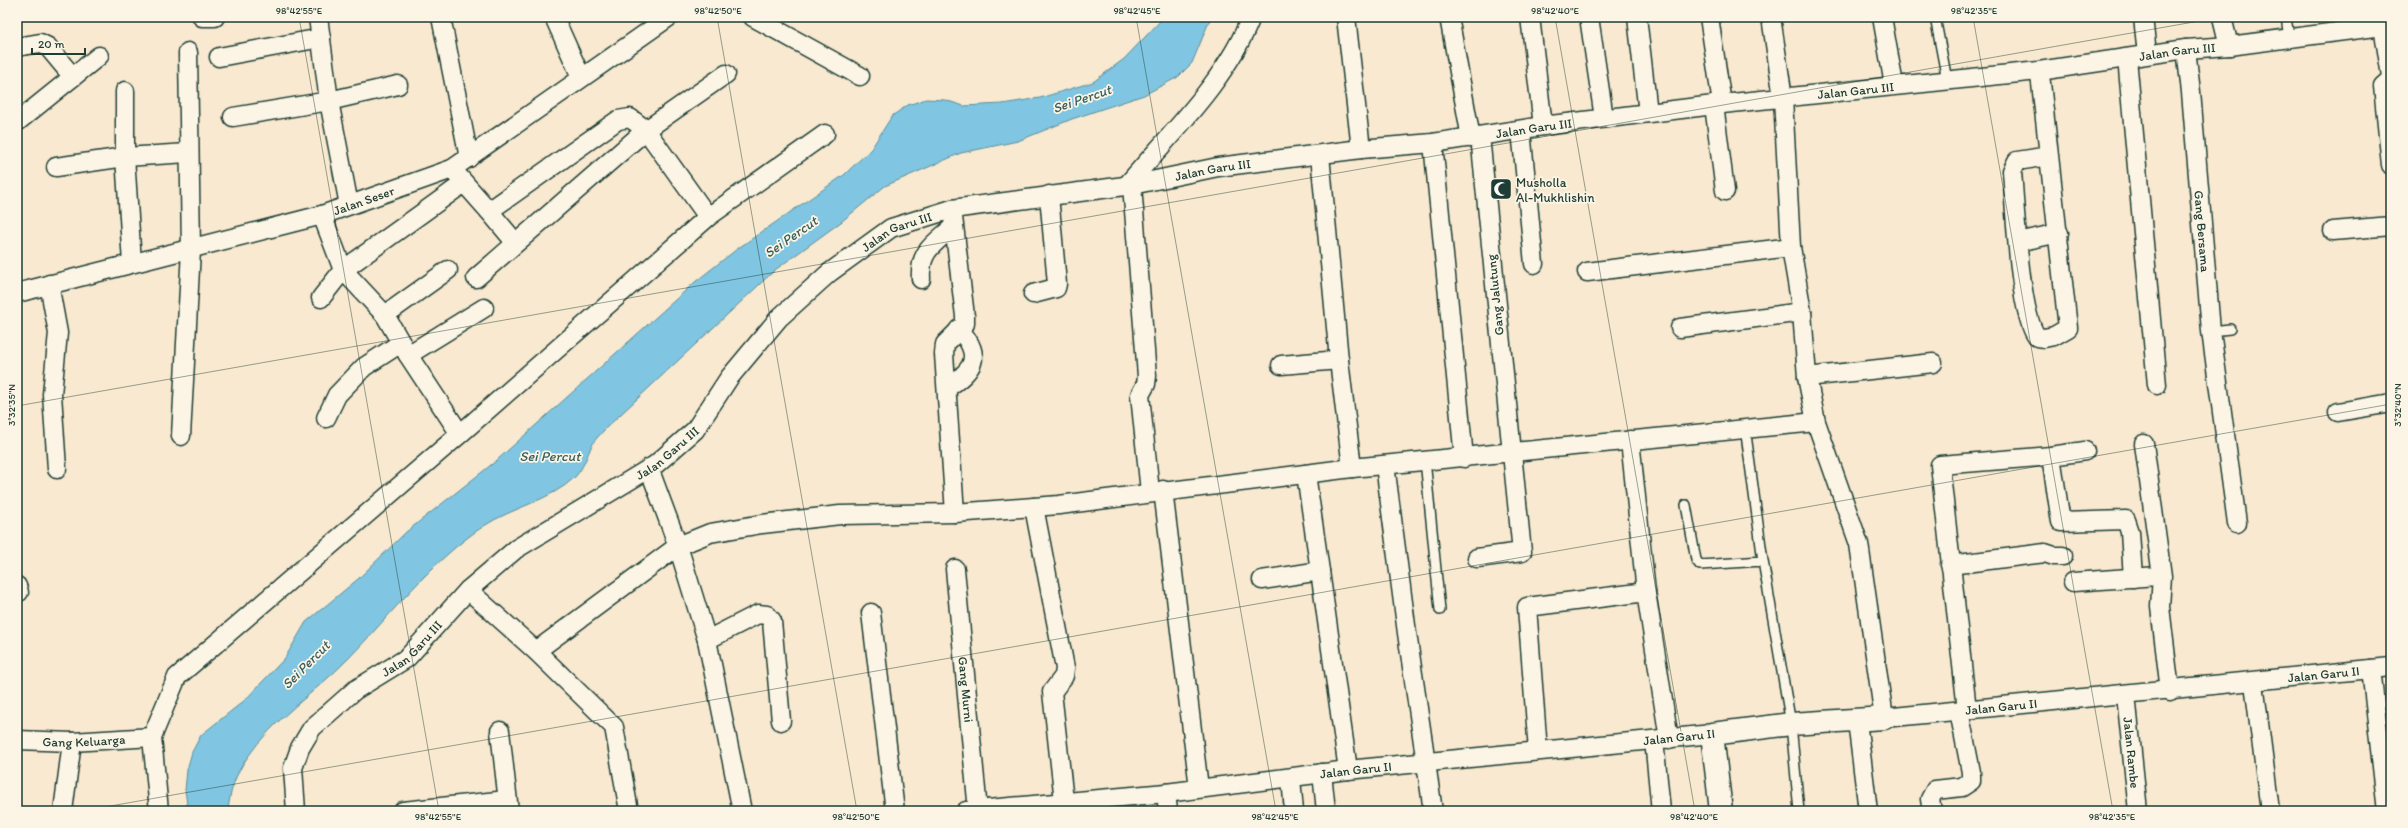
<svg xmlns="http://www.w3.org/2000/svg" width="2408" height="828" font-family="Itim,sans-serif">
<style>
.water{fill:#80c5e1;stroke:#598f9c}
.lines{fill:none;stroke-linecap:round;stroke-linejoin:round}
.service-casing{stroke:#1f3d34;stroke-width:12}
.minor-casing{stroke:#1f3d34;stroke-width:21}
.tertiary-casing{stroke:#1f3d34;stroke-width:25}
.service{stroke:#fcf5e5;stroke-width:9}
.minor{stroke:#fcf5e5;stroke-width:18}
.tertiary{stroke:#fcf5e5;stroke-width:22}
.ticks{fill:none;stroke:#1f3d34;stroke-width:1;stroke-opacity:0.45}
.labels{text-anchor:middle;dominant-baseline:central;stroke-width:3.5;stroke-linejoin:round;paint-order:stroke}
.street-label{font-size:13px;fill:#1f3d34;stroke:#fcf5e5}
.poi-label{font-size:13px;fill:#1f3d34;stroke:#fcf5e5;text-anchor:start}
.water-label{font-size:14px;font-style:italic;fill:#375f5f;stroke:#fcf5e5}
.neatline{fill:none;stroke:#1f3d34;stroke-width:1.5}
.ticks-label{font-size:10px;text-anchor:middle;fill:#1f3d34}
</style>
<rect width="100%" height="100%" fill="#f8e9d0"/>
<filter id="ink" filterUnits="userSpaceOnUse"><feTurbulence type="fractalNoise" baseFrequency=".025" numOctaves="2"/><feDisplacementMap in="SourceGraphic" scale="8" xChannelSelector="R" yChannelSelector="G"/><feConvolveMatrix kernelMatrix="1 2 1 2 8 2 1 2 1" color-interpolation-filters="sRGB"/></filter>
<g filter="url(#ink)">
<path class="water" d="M1164,17H1211L1192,63L1178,77L1144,95L1072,119L1018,141L961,153L885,186L841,222L775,270L605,429C601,434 595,439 592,445C587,456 583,469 575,477C552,500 511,508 484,526C432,560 392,614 348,659C315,693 274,718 247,758C235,775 230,791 228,811H188L185,790L187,770L192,752L201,735L245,700L285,658L306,622L358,579L406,532L496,461L695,282L737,249L844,175L871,149L892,116L908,105L926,99L945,100L964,106L1002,104L1040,98L1093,82L1124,59Z"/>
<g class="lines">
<g class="service-casing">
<path id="service" d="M1935,17L1947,80
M2286,17L2289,38
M2211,331L2230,329
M1745,427L1763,561L1791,724L1799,811
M1425,460L1440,610
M1686,505L1696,560L1700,565L1763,561"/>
</g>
<g class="minor-casing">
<g id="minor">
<path d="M202,17H215"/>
<path d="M318,17L329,101L349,205"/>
<path d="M441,17L469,158"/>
<path d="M554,17L581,77"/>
<path d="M753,17L860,76"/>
<path d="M1346,17L1361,149"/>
<path d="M1449,17L1471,138"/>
<path d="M1530,17L1543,126"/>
<path d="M1589,17L1604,118"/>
<path d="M1637,17L1648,113"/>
<path d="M1709,17L1722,104"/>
<path id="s1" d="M1771,17L1783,98L1791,247L1802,312L1807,377L1816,422L1859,544L1884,718L2391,667"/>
<path d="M1882,17L1894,85"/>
<path d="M2143,17L2147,54"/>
<path d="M2222,17L2229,46"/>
<path d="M2383,26L2391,76"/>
<path d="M17,47L40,43L48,47L73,77"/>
<path id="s2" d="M2186,49L2191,92L2211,331L2237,523"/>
<path d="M219,57L321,38"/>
<path d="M2127,58L2157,385"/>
<path d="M2039,71L2041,83L2068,328L2054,336L2044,338L2037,337C2019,314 2015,205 2012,171L2017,161L2049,156"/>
<path d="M2391,79L2383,86L2391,165"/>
<path d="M125,91V157L132,263"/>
<path d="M1714,105L1725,191"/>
<path d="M233,117L329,101L398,85"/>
<path d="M17,122L99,56"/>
<path d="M1521,130L1534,264"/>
<path d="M1433,143L1464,458"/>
<path d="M1320,155L1339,360L1352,468"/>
<path d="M56,167L125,157L188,153"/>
<path d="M1127,185C1170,134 1227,80 1251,17"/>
<path d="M1132,185L1147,376L1146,384L1140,395L1150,492"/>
<path d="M952,209L965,316V324L945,344L944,354L955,513"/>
<path d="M489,211L515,242"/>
<path d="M322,215L343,270L385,315L408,355L460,434"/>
<path d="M708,217L825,134"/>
<path d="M2333,231L2391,226"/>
<path d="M2018,242L2059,233"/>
<path d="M1587,272L1791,247"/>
<path d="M476,278L646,130L726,74"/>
<path d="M921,279C919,251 934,244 953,227"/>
<path d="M49,284L58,333L52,394L57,469"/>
<path id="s3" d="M17,293L322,215L452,169L669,17"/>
<path d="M1033,294L1056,288L1057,284L1049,195"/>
<path d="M321,298L343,270L464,183"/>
<path d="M385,315L448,270"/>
<path d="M1680,328L1802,312"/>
<path d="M408,355L484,308"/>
<path d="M1281,365L1339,360"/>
<path d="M1807,377L1933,363"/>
<path d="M947,388C973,370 984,357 959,329"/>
<path d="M2338,412L2391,403"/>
<path d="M326,418L337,395L364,367L401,343"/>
<path d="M181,436L191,250L188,52"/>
<path d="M1630,440L1646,592L1669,739"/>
<path d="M2144,444L2162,576L2160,607L2170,691"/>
<path d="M2051,456L2061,522L2126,520L2130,532L2133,578"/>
<path d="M1385,465L1407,633L1433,811"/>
<path d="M649,468L678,546L707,640L742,811"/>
<path d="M1163,490L1199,788"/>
<path d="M1034,507L1065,668L1064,676L1052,692L1064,801"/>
<path d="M1477,558L1522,552L1480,136"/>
<path d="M1950,565L2045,553L2054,556H2063"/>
<path id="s4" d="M955,569L978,811"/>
<path d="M1320,571L1348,770"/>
<path d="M1262,580L1320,571L1306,474"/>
<path d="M2073,582L2157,576"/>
<path d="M17,586L19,592"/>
<path d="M468,590L536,651L614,727L629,811"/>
<path d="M871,613L895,811"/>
<path d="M707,640L758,614L767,615L772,621L781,721"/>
<path d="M536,651L678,546L710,533L762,524L840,515L955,513L1059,505L1352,468L1816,422"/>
<path d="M2371,669L2387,811"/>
<path d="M2254,683L2270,811"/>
<path id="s5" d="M2126,695L2138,811"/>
<path d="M1967,710L1940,465L2051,456L2085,451"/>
<path d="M1857,721L1868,811"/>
<path d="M500,731L509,811"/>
<path id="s6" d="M17,740L72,742L152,737"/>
<path d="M1654,740L1661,811"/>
<path d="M1538,751L1527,607L1646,592"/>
<path d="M1322,773L1326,811"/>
<path d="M1291,779L1294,811"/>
<path d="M1166,793L1168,811"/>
<path d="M63,811L72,742"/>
<path d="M159,811L152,737L177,677L460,434L708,217L646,130L630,118L618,120L489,211L452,169"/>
<path id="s7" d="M296,811L293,768L300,748L312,728L355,690L407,658L468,590L516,549L655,465L695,430L729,378L779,318L829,273L891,228L952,209L1132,185L1218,167L1361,149L1433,143L1543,126L1722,104L2039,71L2186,49L2229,46L2391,25"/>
<path d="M403,811L507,800"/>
<path id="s8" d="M966,811L1166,793L1348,770L1712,734"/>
<path d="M1932,811L1930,799L1935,790L1962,787L1971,781V772L1959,711"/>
</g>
</g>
<g class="tertiary-casing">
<path id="tertiary" d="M1721,811L1712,734L1791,724L1884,718"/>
</g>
<use href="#service" class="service"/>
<use href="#minor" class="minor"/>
<use href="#tertiary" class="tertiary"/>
</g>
</g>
<path class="ticks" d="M299,17L439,811M717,17L857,811M1136,17L1276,811M1555,17L1695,811M1973,17L2113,811M17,406L2222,17M17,795L20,811M82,811L2391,404"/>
<defs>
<g id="mosque-square" transform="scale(1.15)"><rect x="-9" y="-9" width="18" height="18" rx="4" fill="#1f3d34" stroke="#fcf5e5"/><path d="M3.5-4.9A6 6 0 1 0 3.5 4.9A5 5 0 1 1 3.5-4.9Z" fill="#fff"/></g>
</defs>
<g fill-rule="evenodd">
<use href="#mosque-square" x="1501" y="189"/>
</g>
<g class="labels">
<g class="street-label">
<text stroke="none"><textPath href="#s7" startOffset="2160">Jalan Garu III</textPath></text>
<text stroke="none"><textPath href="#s7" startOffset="1836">Jalan Garu III</textPath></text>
<text stroke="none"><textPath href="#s7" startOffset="1512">Jalan Garu III</textPath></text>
<text stroke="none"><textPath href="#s7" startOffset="1188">Jalan Garu III</textPath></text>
<text stroke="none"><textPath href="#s3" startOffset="359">Jalan Seser</textPath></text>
<text stroke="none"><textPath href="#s2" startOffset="183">Gang Bersama</textPath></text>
<text stroke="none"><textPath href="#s7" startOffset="864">Jalan Garu III</textPath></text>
<text transform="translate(1495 295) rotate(-96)">Gang Jalutung</text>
<text stroke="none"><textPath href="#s7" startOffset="540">Jalan Garu III</textPath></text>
<text stroke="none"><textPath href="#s7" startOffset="216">Jalan Garu III</textPath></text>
<text stroke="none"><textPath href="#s1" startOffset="1155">Jalan Garu II</textPath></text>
<text stroke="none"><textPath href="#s4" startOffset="121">Gang Murni</textPath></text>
<text stroke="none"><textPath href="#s1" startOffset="831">Jalan Garu II</textPath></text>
<text transform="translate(1679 737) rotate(-6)">Jalan Garu II</text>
<text stroke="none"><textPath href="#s6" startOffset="67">Gang Keluarga</textPath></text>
<text stroke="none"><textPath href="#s5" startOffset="58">Jalan Rambe</textPath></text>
<text stroke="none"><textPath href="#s8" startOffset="392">Jalan Garu II</textPath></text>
</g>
<g class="poi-label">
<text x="1516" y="182">Musholla<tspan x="1516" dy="15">Al-Mukhlishin</tspan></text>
</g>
<g class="water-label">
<text transform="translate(1082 99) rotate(-19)">Sei Percut</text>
<text transform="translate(791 237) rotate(-35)">Sei Percut</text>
<text x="550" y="456">Sei Percut</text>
<text transform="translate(306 665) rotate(-45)">Sei Percut</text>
</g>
</g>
<rect width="2408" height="828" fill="none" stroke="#fcf5e5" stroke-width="44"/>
<path d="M32 48v6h53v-6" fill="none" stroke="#1f3d34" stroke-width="2"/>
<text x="38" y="48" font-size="12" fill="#1f3d34" stroke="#fcf5e5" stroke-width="3" paint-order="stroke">20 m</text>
<rect x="22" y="22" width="2364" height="784" class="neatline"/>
<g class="ticks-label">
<text x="299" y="14">98°42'55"E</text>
<text x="718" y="14">98°42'50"E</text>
<text x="1137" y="14">98°42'45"E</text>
<text x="1555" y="14">98°42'40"E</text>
<text x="1974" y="14">98°42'35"E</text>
<text transform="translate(2397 405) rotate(-90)" y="4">3°32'40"N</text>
<text transform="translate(11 405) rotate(-90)" y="4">3°32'35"N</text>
<text x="438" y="820">98°42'55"E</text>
<text x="856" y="820">98°42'50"E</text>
<text x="1275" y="820">98°42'45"E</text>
<text x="1694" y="820">98°42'40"E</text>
<text x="2112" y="820">98°42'35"E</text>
</g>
</svg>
